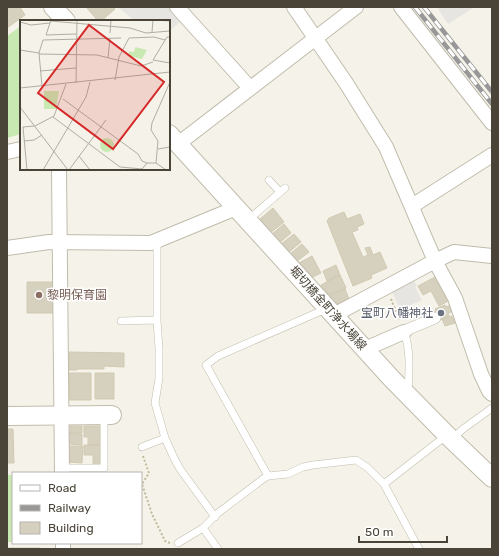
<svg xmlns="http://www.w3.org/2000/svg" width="499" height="556" font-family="Rubik,'Noto Sans JP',sans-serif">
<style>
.green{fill:#c9e9b2}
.parking{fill:#e6e5e1}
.building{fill:#d6d0be;stroke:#d1c9b2}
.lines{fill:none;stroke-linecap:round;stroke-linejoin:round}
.service-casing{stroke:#c0bcac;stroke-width:8}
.pedestrian-casing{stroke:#c0bcac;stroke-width:12}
.minor-casing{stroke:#c0bcac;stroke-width:16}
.tertiary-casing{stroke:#c0bcac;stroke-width:20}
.path{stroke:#c2ba9d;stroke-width:2;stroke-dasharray:2 2;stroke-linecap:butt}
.service{stroke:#fff;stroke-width:7}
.pedestrian{stroke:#fff;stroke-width:11}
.minor{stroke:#fff;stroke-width:14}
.tertiary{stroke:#fff;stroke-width:18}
.rail-casing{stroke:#989898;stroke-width:4.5}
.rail{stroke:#fff;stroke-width:3;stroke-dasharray:9;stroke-linecap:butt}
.education-dot{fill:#8d6e63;stroke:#fff;stroke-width:1.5}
.worship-dot{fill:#6b7280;stroke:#fff;stroke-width:1.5}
.labels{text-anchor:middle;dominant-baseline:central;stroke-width:3;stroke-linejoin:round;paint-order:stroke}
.education-label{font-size:12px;fill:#785e54;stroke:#fff;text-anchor:start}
.street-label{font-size:12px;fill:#494437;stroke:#fff}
.worship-label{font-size:12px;fill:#5b616d;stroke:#fff;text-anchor:end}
.inset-road{fill:none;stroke:#b0ada2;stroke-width:1}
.view{fill:#d62828;fill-opacity:0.15;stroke:#d62828;stroke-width:2}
.inset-edge{fill:none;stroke:#494437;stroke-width:2}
</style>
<rect width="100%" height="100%" fill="#f5f3e9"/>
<path class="green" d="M21,26V134L7,138V36Z
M7,475H13V542H7Z"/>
<path class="parking" d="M118,7H168L181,21L169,32V21H134L129,16Z
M442,7H475L448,24L438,9Z
M412,278L417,286L415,287L422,300L400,310L391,289Z"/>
<path class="building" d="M7,7H20L25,15L7,28Z
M86,7H113L115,9L101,21H98Z
M273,208L284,222L270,233L259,220Z
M344,212L347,219L360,214L364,224L357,227L358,230L352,232L363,257L368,255L365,248L370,247L373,255L380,252L387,268L371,275L372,278L353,286L327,221L329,218Z
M284,224L291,233L279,243L272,234Z
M294,234L301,242L288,253L281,244Z
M302,244L309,252L296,262L290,254Z
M312,256L321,273L311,278L307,271H306L304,268L302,269L299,263Z
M336,265L340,275L327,281L323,271Z
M340,275L346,288L328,295L325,289L323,290L321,285Z
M437,276L450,300L439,306L431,291L423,295L418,286Z
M27,282H55V313H27Z
M345,289L349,299L335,305L330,295Z
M445,305L446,307L451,305L454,311L448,313L449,316L440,320L437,318L434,312L436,311L435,309Z
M452,316L455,323L445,326L442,319Z
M69,352L124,353V367L104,366V369H77V370H69Z
M69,373H91V400H69Z
M95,373H114V399H95Z
M70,426H82V433H70Z
M84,426H100V445H88V437H84Z
M7,429H13L14,463H7Z
M69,433L82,434V445L69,444Z
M84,445H100V464H93V455H84Z
M69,446H83L82,463L68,462Z
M7,548H40V549H7Z"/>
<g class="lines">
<g class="service-casing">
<path id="service" d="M269,180L280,192
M248,220L285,188
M157,241V320L159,349V378L155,403L165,438L174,458L180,469L215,517
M121,321L157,320
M404,331C411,351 409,372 408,392
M452,439L463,429L492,408
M142,447L165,438
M62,468H104V415
M268,476L206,365L218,356L328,308
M384,484L447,435
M178,543L203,528
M218,549L203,528L218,513L263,479L268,476L288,474L303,467L313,465L356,460L368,468L384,484L419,549"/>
</g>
<g class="pedestrian-casing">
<path id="pedestrian" d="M404,331L435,318"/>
</g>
<g class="minor-casing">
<path id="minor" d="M177,7L250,88
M294,7L346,83L386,147L435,261L455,298L481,374L489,391L492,394
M401,7L492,123
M178,144L356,7
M7,152L21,149
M59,169L62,473
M412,206L492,155
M7,248L49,242L151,243L236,208
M334,315L435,261L454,252L492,256
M365,349L404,332
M63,543V549"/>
</g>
<g class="tertiary-casing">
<path id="tertiary" d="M53,7L66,21
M169,134L391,378L447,435L492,478
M7,416L112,415"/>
</g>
<path class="path" d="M391,299L400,321
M143,456L149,473L142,484L152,514L165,541L170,543"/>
<use href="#service" class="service"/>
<use href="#pedestrian" class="pedestrian"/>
<use href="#minor" class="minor"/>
<use href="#tertiary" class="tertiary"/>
<g class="rail-casing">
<path id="rail" d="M415,7L492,104
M424,7L492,92"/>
</g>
<use href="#rail" class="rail"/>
</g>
<circle class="education-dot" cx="39" cy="295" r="4"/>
<circle class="worship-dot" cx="441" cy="313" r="4"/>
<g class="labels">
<g class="education-label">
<text x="47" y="295">黎明保育園</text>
</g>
<g class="street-label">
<text transform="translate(328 308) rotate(48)">堀切橋金町浄水場線</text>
</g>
<g class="worship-label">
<text x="433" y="313">宝町八幡神社</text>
</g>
</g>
<g transform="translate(20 20)">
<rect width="150" height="150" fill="#f5f3e9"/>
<path d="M115,27L127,30L122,39L108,36L109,32L104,31L114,32ZM24,71H39L36,89H24ZM80 125a7 7 0 1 1 14 0a7 7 0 1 1-14 0Z" fill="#c9e9b2"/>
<path class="inset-road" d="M31,0L26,15L56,14M136,0L150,1M31,1L110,8L126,13L150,11M0,2L11,5L30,3M132,12L133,0M90,13L91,0M150,17H147L133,40L150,43M0,30L19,33M19,34L77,35L121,46L133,42M88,38L90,18M20,51L56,48M95,60L99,37L109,18L134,17L145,20M56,63L57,0M22,66L19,33L23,20L101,18M0,68L150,52M43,79L118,134L122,141L127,143H136L146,150M0,87L48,150M33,97L100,147L122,149L127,143M4,121L14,120L22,115M138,129L150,127M59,136L70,150M136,143L138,121L131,110L132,103L150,62M7,150L3,107L15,106L34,96L46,64M23,150L66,77L70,62M49,150L86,100"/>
<path class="view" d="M69,5L144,62L93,129L18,73Z"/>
<rect width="150" height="150" class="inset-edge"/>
</g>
<rect width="499" height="556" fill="none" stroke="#494437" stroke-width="16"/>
<rect x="12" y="472" width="130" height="72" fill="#ffffff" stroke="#b6b4af"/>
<rect x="20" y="485" width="20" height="6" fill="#ffffff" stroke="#b6b4af"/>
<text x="48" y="492" font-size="12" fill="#494437">Road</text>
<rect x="20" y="505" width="20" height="6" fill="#989898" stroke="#b6b4af"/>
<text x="48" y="512" font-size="12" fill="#494437">Railway</text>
<rect x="20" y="522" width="20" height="12" fill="#d6d0be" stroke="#b6b4af"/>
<text x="48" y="532" font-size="12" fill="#494437">Building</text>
<path d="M359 536v6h88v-6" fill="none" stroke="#494437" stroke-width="2"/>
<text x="365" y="536" font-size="12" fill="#494437" stroke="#ffffff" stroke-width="3" paint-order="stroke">50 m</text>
</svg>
